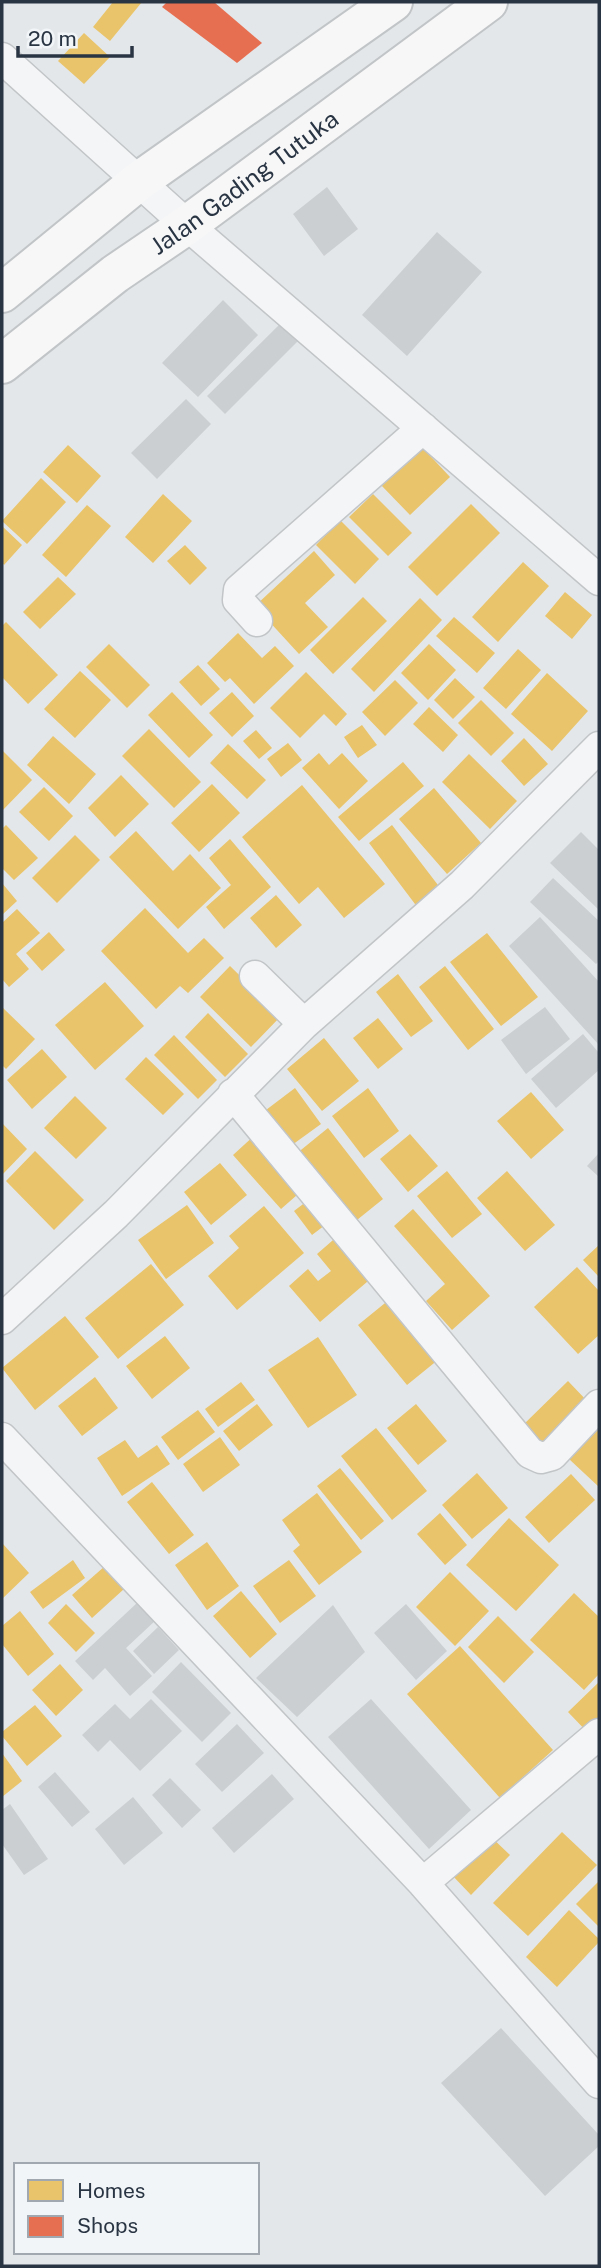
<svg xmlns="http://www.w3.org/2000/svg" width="601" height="2268" font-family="'Public Sans',sans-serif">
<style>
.homes{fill:#e9c46a}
.shops{fill:#e76f51}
.building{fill:#cccfd2}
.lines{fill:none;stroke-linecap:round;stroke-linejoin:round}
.minor-casing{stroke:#c2c5c7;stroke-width:33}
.secondary-casing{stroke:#c2c5c7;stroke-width:42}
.minor{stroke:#f4f5f6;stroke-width:30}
.secondary{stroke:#f7f7f8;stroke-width:38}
.labels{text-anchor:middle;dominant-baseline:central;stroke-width:7;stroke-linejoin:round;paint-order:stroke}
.street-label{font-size:24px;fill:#2a3544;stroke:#f2f5f8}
</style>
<rect width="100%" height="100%" fill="#e4e7e9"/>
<path class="homes" d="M113,2H142L110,41L93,27Z
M84,33L110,57L84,84L58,61Z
M68,445L101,476L77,503L43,472Z
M422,447L450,477L410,515L381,485Z
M41,478L66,502L27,544L2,521Z
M163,494L192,521L153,563L125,537Z
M373,494L412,533L388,556L349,517Z
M471,504L500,533L437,596L408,567Z
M87,505L111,526L66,577L42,555Z
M340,520L379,559L355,584L316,545Z
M2,526L22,545L4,565L2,562Z
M185,545L207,568L190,585L167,561Z
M314,551L335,575L305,603L328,627L299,654L255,606Z
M523,562L549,586L498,642L472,617Z
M58,577L76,594L40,629L23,612Z
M565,592L592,615L572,639L545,616Z
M363,597L387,621L333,674L310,650Z
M420,598L442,620L374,692L351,669Z
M454,617L495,653L477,673L436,636Z
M6,622L58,675L28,704L2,677V626Z
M238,633L262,658L275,646L294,666L254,704L230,678L225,682L207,663Z
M109,644L150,685L127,708L86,667Z
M429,644L456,670L428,700L401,673Z
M518,649L541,670L506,709L483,688Z
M198,665L220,689L201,706L179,682Z
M80,671L111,700L75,738L44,709Z
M306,672L347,714L336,726L324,714L300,738L270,708Z
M547,673L588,711L552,751L511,714Z
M455,678L475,697L453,719L434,700Z
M395,680L418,703L385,736L362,712Z
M172,692L213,735L189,758L148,715Z
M232,692L254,716L232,737L209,713Z
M481,700L514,733L491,756L458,723Z
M429,707L458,735L443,752L413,724Z
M362,725L377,745L358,758L344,737Z
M149,729L201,782L174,808L122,756Z
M256,730L272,748L259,759L243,741Z
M53,736L96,774L69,804L27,765Z
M524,738L548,764L524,786L501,761Z
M288,743L302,760L281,777L267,759Z
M228,744L266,780L247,799L210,763Z
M2,750L32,780L2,811Z
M319,753L329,765L342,753L368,781L339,809L302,768Z
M469,754L517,801L490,829L442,782Z
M403,762L424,786L359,841L338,817Z
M121,775L149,804L115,837L88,808Z
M212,784L240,813L199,852L171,823Z
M302,785L385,884L344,918L318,887L299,904L242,837Z
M44,787L73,816L49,841L19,812Z
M434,788L481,843L447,874L399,819Z
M6,825L38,858L14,880L2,868V829Z
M392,825L441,889L418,908L369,843Z
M136,831L173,871L190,854L221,888L178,929L109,857Z
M75,835L100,860L57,903L32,878Z
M230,839L271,887L224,929L206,907L231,885L209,858Z
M2,883L17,901L2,915Z
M276,895L302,925L276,948L250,918Z
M145,908L188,953L204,938L224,958L188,993L180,986L156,1009L101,951Z
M17,909L40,933L16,954L29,969L9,987L2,979V923Z
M49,932L65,950L42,971L26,953Z
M487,933L538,997L501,1026L450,962Z
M230,966L281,1016L251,1047L200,997Z
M445,966L494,1029L468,1050L419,987Z
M398,974L433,1021L411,1037L376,992Z
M105,982L144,1026L95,1070L55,1025Z
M2,1007L35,1039L6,1069L2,1065Z
M208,1013L248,1054L225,1077L185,1037Z
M378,1018L403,1049L378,1069L353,1038Z
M174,1035L217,1080L198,1099L154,1055Z
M324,1038L359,1081L322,1111L287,1069Z
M42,1049L67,1077L32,1109L7,1080Z
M146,1057L184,1094L163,1115L125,1079Z
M295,1088L321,1124L292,1145L266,1110Z
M368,1088L399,1131L364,1158L332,1116Z
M531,1092L564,1130L531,1159L497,1121Z
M75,1096L107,1128L76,1159L44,1128Z
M2,1123L27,1149L2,1175Z
M328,1128L383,1199L352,1224L296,1154Z
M256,1134L305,1188L281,1209L233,1155Z
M410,1134L438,1166L408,1192L380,1159Z
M35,1151L84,1200L54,1230L6,1181Z
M220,1163L247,1195L211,1225L184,1192Z
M447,1171L482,1214L452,1238L417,1196Z
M507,1171L555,1225L525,1251L477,1198Z
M311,1198L329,1222L312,1235L294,1211Z
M187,1205L214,1243L166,1279L138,1240Z
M264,1206L304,1253L237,1310L208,1276L239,1248L229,1236Z
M413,1209L490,1296L452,1330L426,1301L445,1284L394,1226Z
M340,1234L374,1276L320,1322L289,1286L308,1269L318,1281L331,1271L317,1254Z
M599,1245V1277L583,1260Z
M151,1264L184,1305L118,1359L85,1318Z
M577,1267L599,1291V1335L578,1354L534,1307Z
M390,1299L439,1359L407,1385L358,1325Z
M65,1316L99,1357L35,1410L2,1368Z
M165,1336L190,1368L152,1399L126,1366Z
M318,1337L357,1395L308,1428L268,1370Z
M95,1377L118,1408L82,1436L58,1406Z
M568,1381L589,1403L544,1448L522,1426Z
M241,1382L255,1400L218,1427L205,1409Z
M257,1404L273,1425L239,1451L223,1431Z
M416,1404L447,1441L418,1465L387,1428Z
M198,1410L215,1432L178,1460L161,1437Z
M599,1426V1487L569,1459Z
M376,1428L427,1491L392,1520L341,1456Z
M220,1437L240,1465L203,1492L183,1464Z
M125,1440L138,1458L157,1445L170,1464L122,1496L97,1458Z
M340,1468L384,1521L361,1540L317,1486Z
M477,1473L508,1508L472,1539L442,1505Z
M571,1474L595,1500L549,1543L525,1517Z
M152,1482L194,1535L169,1554L127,1502Z
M317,1493L362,1552L319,1585L293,1551L300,1545L282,1520Z
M440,1513L467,1545L445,1565L417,1534Z
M509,1518L559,1565L516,1611L466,1565Z
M207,1542L239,1586L207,1610L175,1565Z
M3,1544L29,1573L2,1599V1546Z
M73,1560L85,1578L43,1609L30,1592Z
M289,1560L316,1596L280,1623L253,1586Z
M105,1566L124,1589L92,1618L72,1595Z
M450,1572L489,1611L455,1646L416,1607Z
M241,1591L277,1634L250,1658L213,1616Z
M574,1593L599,1617V1674L584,1690L530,1640Z
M66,1604L95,1633L76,1652L48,1623Z
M20,1611L54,1654L28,1676L2,1644V1626Z
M498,1616L534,1652L504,1683L468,1647Z
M460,1646L553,1750L500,1798L407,1694Z
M60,1664L83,1690L56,1716L32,1690Z
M599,1682V1728L591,1736L568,1712Z
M35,1705L62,1736L27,1766L2,1736V1732Z
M2,1753L22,1781L2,1797Z
M562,1832L597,1865L528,1936L493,1903Z
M488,1834L510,1855L471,1895L450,1873Z
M599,1881V1927L576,1904Z
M569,1910L599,1939V1942L557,1987L526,1957Z"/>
<path class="shops" d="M167,2H214L262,43L237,63L162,7Z"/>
<path class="building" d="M327,187L358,229L324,256L293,214Z
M437,232L482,272L407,356L362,315Z
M223,300L258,335L198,397L162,363Z
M281,323L298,341L225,414L207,396Z
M186,399L211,424L157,479L131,453Z
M581,832L599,850V910L550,863Z
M553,878L599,921V961L596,964L530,902Z
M540,917L599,982V1045L509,946Z
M545,1007L570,1039L526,1074L501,1040Z
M583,1034L599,1053V1070L556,1108L531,1079Z
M599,1153V1177L587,1166Z
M138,1602L156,1620L126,1648L152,1676L130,1696L105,1668L93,1680L75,1661Z
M406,1604L447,1651L416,1680L374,1633Z
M333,1605L365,1652L297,1717L256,1678Z
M158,1627L179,1650L154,1674L133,1651Z
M181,1662L231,1713L202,1742L152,1692Z
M151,1699L182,1731L140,1771L110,1740L98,1752L82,1735L115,1704L130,1719Z
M371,1699L471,1810L429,1849L328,1737Z
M237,1724L264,1753L222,1792L195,1764Z
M55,1772L90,1812L72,1827L38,1787Z
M272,1774L294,1799L234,1853L212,1828Z
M170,1778L201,1810L182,1828L152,1795Z
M133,1797L163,1833L124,1865L95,1829Z
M10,1804L48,1859L24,1875L2,1844V1810Z
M501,2028L599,2135V2146L545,2196L441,2083Z"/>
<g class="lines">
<g class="minor-casing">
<path id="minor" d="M2,58L187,225L599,580
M257,621L238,600L239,590L423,428
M255,976L304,1024
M233,1094L530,1453L541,1458L552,1455L599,1405
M2,1319L116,1214L304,1024L462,885L599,747
M2,1438L423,1883L599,2083
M423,1883L599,1734"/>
</g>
<g class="secondary-casing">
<g id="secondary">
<path d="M2,293L139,181L393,2"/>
<path id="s1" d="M2,364L115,274L187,225L488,2"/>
</g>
</g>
<use href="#minor" class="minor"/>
<use href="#secondary" class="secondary"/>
</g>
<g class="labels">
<g class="street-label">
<text stroke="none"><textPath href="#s1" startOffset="303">Jalan Gading Tutuka</textPath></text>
</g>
</g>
<rect width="601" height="2268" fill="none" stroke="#2a3544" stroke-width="7"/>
<rect x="14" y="2163" width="245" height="91" fill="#f2f5f8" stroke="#a2a8b0" stroke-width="2"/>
<rect x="28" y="2180" width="35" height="21" fill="#e9c46a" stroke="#a2a8b0" stroke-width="2"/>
<text x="77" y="2198" font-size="21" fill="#2a3544">Homes</text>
<rect x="28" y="2216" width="35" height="21" fill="#e76f51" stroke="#a2a8b0" stroke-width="2"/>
<text x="77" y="2233" font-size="21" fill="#2a3544">Shops</text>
<path d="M18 46v10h114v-10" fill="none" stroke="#2a3544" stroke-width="3.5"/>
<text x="28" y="46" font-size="21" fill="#2a3544" stroke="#f2f5f8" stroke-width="5" paint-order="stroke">20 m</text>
</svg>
